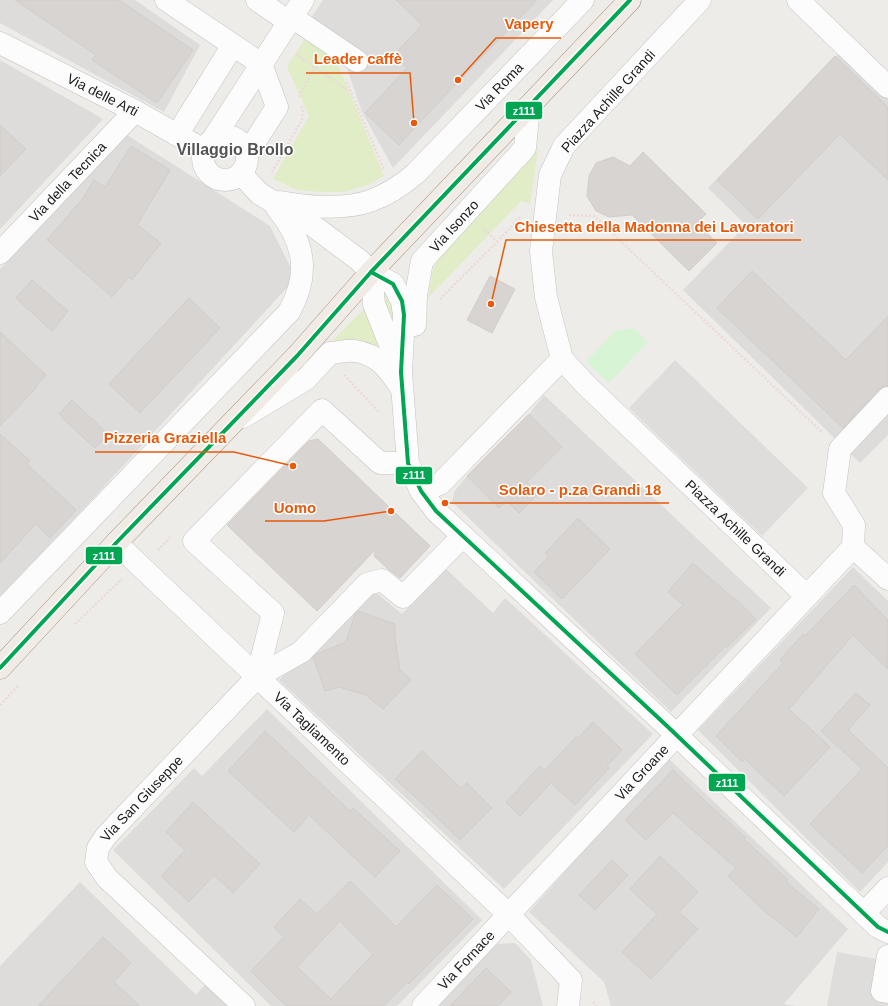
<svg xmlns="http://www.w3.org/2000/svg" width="888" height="1006" viewBox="0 0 888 1006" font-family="Helvetica,sans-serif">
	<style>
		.residential { fill: #dddcda }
		.grass { fill: #e0edc7 }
		.park { fill: #d7f5d4 }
		.parking { fill: #dedddc }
		.building { fill: #d7d4d1; stroke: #d1cdca; fill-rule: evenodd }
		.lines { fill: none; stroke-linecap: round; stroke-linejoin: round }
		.minor-casing { stroke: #c5c4c3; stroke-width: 23 }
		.major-casing { stroke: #a59685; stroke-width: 23 }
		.path { stroke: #ecd9da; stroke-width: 2.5; stroke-dasharray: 2 2; stroke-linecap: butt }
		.minor { stroke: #fcfcfc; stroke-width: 22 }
		.major { stroke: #f1ebe6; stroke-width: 22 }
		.bus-1-casing { stroke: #fff; stroke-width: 7 }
		.bus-1 { stroke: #00a651; stroke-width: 4 }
		.labels { text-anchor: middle; stroke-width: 3; stroke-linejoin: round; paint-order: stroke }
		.street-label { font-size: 14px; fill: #202020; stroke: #fff }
		.quarter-label { font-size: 16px; font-weight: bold; fill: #535353; stroke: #fff }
		.leader { fill: none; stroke: #e8590c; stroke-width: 1.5 }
		.callout-dot { fill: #e8590c; stroke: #fff; stroke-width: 1.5 }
		.callout-label { font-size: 15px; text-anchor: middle; font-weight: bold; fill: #e8590c; stroke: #fff; stroke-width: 3; stroke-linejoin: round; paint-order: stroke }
		.line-badge { stroke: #fff; stroke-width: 1.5 }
		.badge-label { font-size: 11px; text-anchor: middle; font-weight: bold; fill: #fff }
	</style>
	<rect width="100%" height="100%" fill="#eeece9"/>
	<g class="residential">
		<polygon points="0,0 135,0 200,45 164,112 0,23"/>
		<polygon points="323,0 553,0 393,168 362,112 342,54 304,29"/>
		<polygon points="852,40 888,74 888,435 860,463 683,290 746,225 708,188"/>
		<polygon points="0,60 103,119 0,229"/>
		<polygon points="127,135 270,226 296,278 87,505 0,597 0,269"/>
		<polygon points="544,395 771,608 671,712 452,502 454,492 467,476 529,414"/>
		<polygon points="443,566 493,613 505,598 653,734 504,889 279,680 373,590 402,614"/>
		<polygon points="853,567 888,601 888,862 860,892 698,730"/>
		<polygon points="267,709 482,920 397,1006 271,1006 113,850 194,768 202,776"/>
		<polygon points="667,757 848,929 784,1004 796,1006 611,1006 604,982 529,912"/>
		<polygon points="80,882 196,995 207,982 231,1006 0,1006 0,966"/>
		<polygon points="515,943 531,960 543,1006 438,1006 495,944"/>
	</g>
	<g class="grass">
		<polygon points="306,37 334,55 384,176 367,185 344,192 320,192 297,190 273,179 309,116 287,67"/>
		<polygon points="538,149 530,204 521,201 428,298 433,269 446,245"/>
		<polygon points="388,291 393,296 395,331 382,296 384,292"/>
		<polygon points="363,310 367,310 382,349 335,343 333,340"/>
	</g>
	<polygon class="park" points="633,328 648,342 609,383 586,362 615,331"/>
	<g class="parking">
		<polygon points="675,360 808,488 762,536 629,408"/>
		<polygon points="837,952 888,961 888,1006 827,1006"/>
	</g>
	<g class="building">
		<polygon points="15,0 119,0 193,50 157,103 92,60 96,55"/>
		<polygon points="396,0 537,0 438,103 399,145 365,113 407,68 394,55 422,25"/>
		<polygon points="835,56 888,107 888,180 840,134 758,219 717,180"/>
		<polygon points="0,125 26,149 0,176"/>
		<polygon points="131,146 170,170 137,225 161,243 132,280 129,277 112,297 47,240 83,198 94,180 105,187"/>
		<polygon points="643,152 706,214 697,223 717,243 689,271 632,215 609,217 596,211 587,196 589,176 596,163 613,157 630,166"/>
		<polygon points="752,271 846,360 888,316 888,386 884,386 879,389 843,428 717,308"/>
		<polygon points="490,276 515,289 492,333 467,320"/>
		<polygon points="32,280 68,311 52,331 16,298"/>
		<polygon points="189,298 220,328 140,413 109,384"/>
		<polygon points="0,332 46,375 36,386 37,387 0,426"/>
		<polygon points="72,400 108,434 95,448 61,417 62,416 59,414"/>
		<polygon points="529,414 562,447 527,482 538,494 519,513 507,501 499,508 467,476"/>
		<polygon points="0,434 30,461 27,464 76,510 50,538 36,524 0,563"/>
		<polygon points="318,439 430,546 400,578 388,569 374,556 376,549 317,611 227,525 309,441"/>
		<polygon points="578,518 610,549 562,599 534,572 549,556 545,553"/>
		<polygon points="693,563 734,599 735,598 756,619 727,647 726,646 677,695 635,654 683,605 668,592"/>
		<polygon points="854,585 888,620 888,669 853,635 789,709 830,747 784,796 745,759 742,762 716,736 783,663 780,660 803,634 805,636"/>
		<polygon points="358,611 395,624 395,639 400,670 411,680 383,709 366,695 339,687 325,691 313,657 317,654 346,642 355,614"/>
		<polygon points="856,693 870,705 848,730 888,768 888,846 862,873 810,824 862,769 821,731"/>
		<polygon points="593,722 622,750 607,766 609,768 575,805 551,783 520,816 506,802 540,766 545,770 576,737 578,738"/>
		<polygon points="265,731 350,811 353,808 400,851 375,877 309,815 294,832 228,771"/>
		<polygon points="422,751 461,788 467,783 492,808 460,840 424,805 395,779"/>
		<polygon points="673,770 708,804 746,838 744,839 788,880 786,882 819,909 797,937 763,910 728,876 736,868 673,813 646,840 625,820"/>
		<polygon points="193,802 260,864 233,893 214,875 189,902 161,876 185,850 166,832"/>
		<polygon points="660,856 698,892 679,912 698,929 651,979 622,952 657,914 630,889"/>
		<polygon points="612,860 628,875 595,910 579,895"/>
		<path d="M350 881 396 927 437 885 473 919 409 984 407 982 383 1006H286L251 971 284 937 274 927 300 899 317 914ZM340 921 373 954 331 999 297 967Z"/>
		<polygon points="103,937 131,963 114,982 140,1006 38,1006"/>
		<polygon points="486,968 511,992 498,1006 450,1006"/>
	</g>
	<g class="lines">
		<g class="minor-casing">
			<g id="minor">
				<polyline points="166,0 261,64"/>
				<polyline points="257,0 289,22"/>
				<path id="s1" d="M700 0 564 146 550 175 541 251 546 297 562 359 586 385 769 560 797 587 808 595"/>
				<polyline points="798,0 888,87"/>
				<polyline points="292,17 357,61"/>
				<path id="s2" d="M0 43 135 111 204 150"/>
				<polyline points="177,135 233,45"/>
				<circle cx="225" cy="158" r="22"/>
				<polyline points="213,139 303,0"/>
				<polyline points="247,154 277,107 261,64"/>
				<polyline points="241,174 260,194 312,225 359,260 371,272 393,284 402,301 404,315 401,372 408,463 421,491 436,511 667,726 878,927 888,932"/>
				<path id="s3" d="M280 202C305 207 345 210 370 201 387 195 401 186 415 174L583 0"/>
				<path id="s4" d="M0 253 135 111"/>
				<polyline points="371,272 374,304 398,365"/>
				<path id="s5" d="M415 325 416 295 422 261 525 148 529 106"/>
				<path d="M243 417 306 379 330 353C337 353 347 350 355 351 380 355 389 370 402 389"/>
				<polyline points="421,491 440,484 562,359"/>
				<path id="s6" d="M116 543 509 915 571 980 568 1006"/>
				<polyline points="853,547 854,525 834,493 840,449 888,398"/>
				<polyline points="853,547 888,579"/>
				<path d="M0 613 289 312C311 273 304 241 277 208"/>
				<polyline points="257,677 273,613 194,541 322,410 380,463 408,463"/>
				<polyline points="864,913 888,888"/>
				<polyline points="888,956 882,991 888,992"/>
				<path id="s7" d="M244 1006 107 878 96 862 98 848 106 836 257 677 301 652 367 584 382 580 403 597 463 536"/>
				<path id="s8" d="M423 1006 853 547"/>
			</g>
		</g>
		<g class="major-casing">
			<polyline id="major" points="0,668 116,543 297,356 371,272 630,0"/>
		</g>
		<g class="path">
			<polyline points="296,54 349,91"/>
			<polyline points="347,82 384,170"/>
			<polyline points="299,97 315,66"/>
			<polyline points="272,172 302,120 303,111 301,105"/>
			<polyline points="569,215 594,216 823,433"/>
			<polyline points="497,242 521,216"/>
			<polyline points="440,299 497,242 483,227"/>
			<polyline points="344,375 380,413"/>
			<polyline points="158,550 170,538"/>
			<polyline points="75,624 122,579"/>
			<polyline points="0,705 19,685"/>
			<polyline points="593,1002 597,1006"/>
		</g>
		<use href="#minor" class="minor"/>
		<use href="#major" class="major"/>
		<g class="bus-1-casing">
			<g id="bus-1">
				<polyline points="371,272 393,284 402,301 404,315 401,372 408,463 421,491 436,511 667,726 878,927 888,932"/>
				<polyline points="0,668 116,543 297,356 371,272 630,0"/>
			</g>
		</g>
		<use href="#bus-1" class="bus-1"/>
	</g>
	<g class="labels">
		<g class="street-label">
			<text dy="5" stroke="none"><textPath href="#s3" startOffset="265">Via Roma</textPath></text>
			<text dy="5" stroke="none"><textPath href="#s2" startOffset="115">Via delle Arti</textPath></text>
			<text transform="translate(608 101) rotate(-48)" y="5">Piazza Achille Grandi</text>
			<text dy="5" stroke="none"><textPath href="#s4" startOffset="98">Via della Tecnica</textPath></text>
			<text dy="5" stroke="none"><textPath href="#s5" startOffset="112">Via Isonzo</textPath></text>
			<text dy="5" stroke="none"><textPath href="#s1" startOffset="661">Piazza Achille Grandi</textPath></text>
			<text dy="5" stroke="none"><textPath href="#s6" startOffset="270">Via Tagliamento</textPath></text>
			<text dy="5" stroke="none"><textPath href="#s8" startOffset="320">Via Groane</textPath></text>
			<text dy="5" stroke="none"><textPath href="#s7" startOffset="287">Via San Giuseppe</textPath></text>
			<text dy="5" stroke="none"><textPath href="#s8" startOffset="63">Via Fornace</textPath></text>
		</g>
		<g class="quarter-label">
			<text x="235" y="155">Villaggio Brollo</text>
		</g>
	</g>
	<path class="leader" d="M458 80L496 38H561M414 123L410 73H306M491 304L506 240H801M293 466L234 452H95M445 503L491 503H669M391 511L324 521H265"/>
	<g class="callout-dot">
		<circle cx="458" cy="80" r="4"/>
		<circle cx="414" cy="123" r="4"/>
		<circle cx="491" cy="304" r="4"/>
		<circle cx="293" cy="466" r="4"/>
		<circle cx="445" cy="503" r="4"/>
		<circle cx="391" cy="511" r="4"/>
	</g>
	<g class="callout-label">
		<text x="529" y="29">Vapery</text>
		<text x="358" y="64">Leader caffè</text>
		<text x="654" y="232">Chiesetta della Madonna dei Lavoratori</text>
		<text x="165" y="443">Pizzeria Graziella</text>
		<text x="580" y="495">Solaro - p.za Grandi 18</text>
		<text x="295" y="513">Uomo</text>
	</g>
	<g class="line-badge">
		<rect x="505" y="101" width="38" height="19" rx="4" fill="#00a651"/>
		<rect x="395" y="466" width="38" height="19" rx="4" fill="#00a651"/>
		<rect x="85" y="546" width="38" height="19" rx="4" fill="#00a651"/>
		<rect x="708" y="773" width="38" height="19" rx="4" fill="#00a651"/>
	</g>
	<g class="badge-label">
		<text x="524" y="115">z111</text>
		<text x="414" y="479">z111</text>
		<text x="104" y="560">z111</text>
		<text x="727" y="787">z111</text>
	</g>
</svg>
